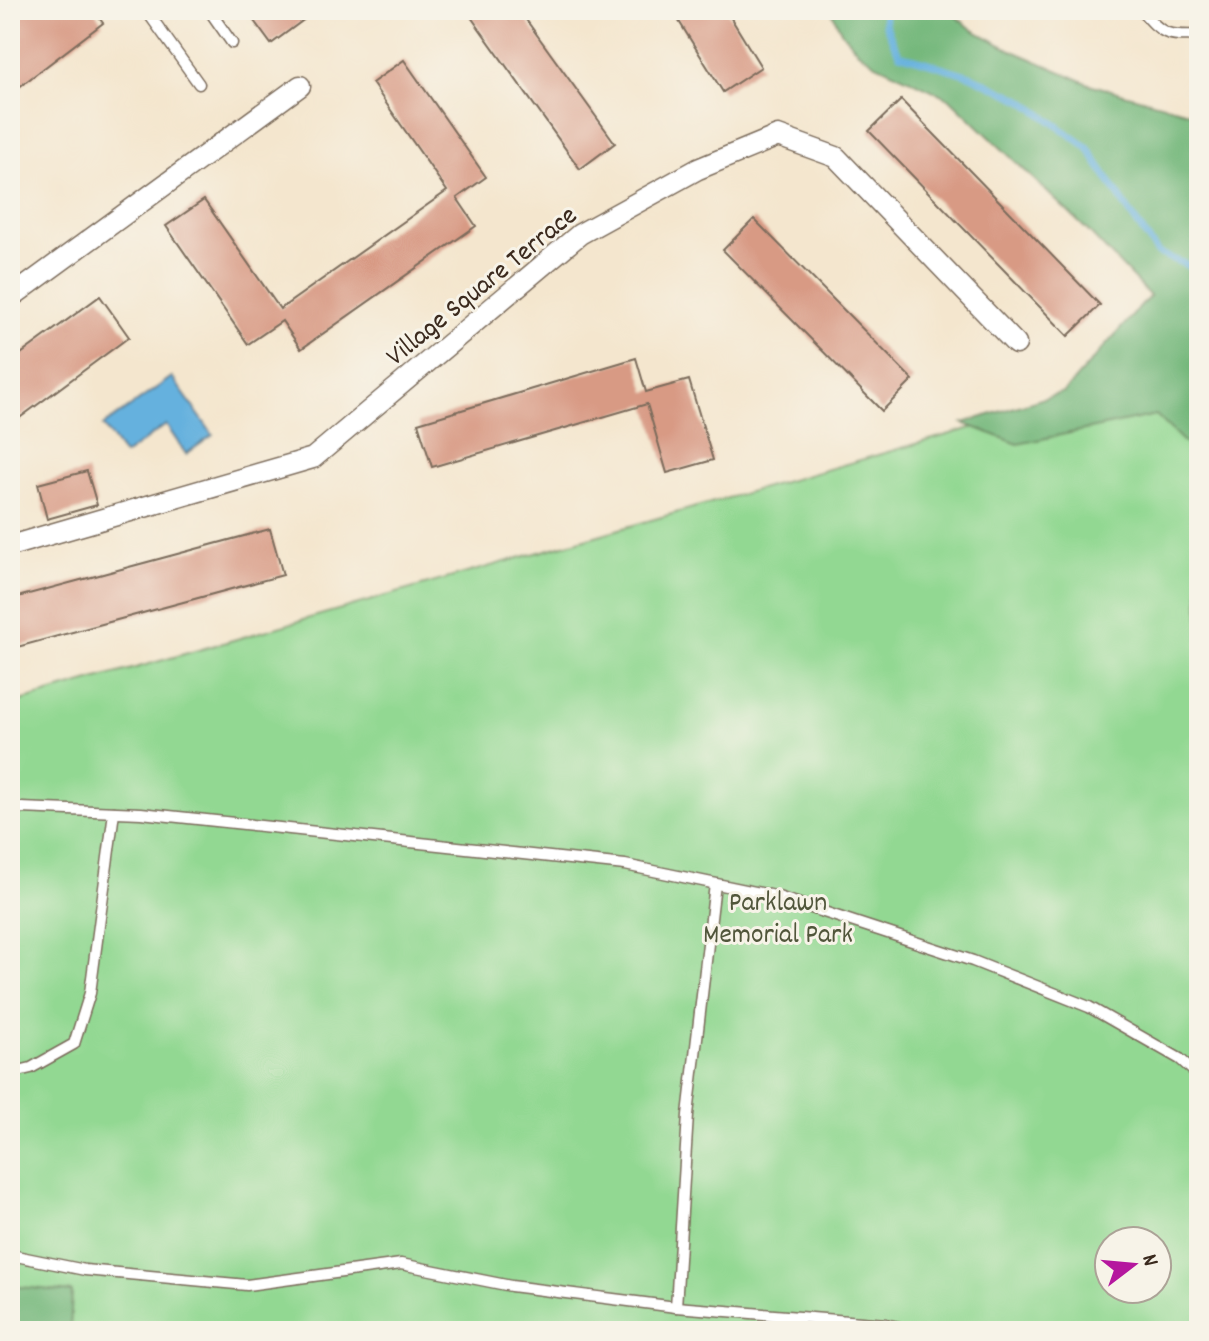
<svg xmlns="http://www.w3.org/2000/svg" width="1209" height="1341" viewBox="0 0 1209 1341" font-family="Dekko,sans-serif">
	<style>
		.green { fill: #92d892; stroke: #668158; stroke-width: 2; fill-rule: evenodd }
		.forest { fill: #75b87c; stroke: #58714d; stroke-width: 2 }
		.water { fill: #65b1de; stroke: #506e7e; stroke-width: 2 }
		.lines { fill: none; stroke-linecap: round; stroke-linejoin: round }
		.stream { stroke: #65b1de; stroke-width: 7 }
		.building { fill: #d89a84 }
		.service-casing { stroke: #7c6c5c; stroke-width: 13 }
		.minor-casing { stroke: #7c6c5c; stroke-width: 23 }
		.service { stroke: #fff; stroke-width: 10 }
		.minor { stroke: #fff; stroke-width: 20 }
		.labels { text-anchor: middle; stroke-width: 6; stroke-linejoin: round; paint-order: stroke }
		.street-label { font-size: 28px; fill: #3b2a1e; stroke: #f7f3e8 }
		.park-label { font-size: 28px; fill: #51563b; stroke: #f7f3e8 }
	</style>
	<rect width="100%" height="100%" fill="#f7f3e8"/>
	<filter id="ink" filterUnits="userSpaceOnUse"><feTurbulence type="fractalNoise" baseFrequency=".0125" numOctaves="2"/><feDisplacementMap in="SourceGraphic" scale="16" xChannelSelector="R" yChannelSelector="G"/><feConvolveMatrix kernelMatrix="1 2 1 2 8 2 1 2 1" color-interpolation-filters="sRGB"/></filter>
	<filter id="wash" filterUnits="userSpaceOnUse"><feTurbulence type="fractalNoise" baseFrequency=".006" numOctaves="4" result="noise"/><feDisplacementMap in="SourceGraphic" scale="32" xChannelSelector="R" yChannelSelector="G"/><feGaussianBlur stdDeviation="1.8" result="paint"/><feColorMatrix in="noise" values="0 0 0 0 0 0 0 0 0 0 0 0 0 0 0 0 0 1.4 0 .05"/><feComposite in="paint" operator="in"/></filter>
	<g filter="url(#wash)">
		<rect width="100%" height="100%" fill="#f4e6ce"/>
		<path class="green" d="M1199 192V1331H10V704L1132 382ZM1109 1241H1157V1289H1109Z"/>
		<g class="forest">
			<polygon points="831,10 948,10 973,30 1009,49 1089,84 1199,115 1199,479 1187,445 1156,415 1018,444 963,423 1064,392 1150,296 1087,230 949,98 874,63 857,50 842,33"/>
			<polygon points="10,1286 72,1292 70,1331 10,1331"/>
		</g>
		<polygon class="water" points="172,377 213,435 186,454 166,425 124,455 103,426"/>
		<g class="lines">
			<polyline class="stream" points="884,10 885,24 899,54 971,76 1022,100 1087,147 1134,219 1158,253 1199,270"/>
		</g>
		<g id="blocks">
			<g class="building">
				<polygon points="10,10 93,10 103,23 10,94"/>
				<polygon points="246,10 317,10 271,44"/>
				<polygon points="466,10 519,10 615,143 580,169"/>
				<polygon points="672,10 726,10 761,67 723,92"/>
				<polygon points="404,60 486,177 457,198 476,226 301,349 282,321 248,344 166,226 204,200 280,309 447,191 372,83"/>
				<polygon points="901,100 1100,305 1068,336 869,131"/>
				<polygon points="754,219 913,380 882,411 723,250"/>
				<polygon points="100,296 129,337 10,425 10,362"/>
				<polygon points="636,358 646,392 689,380 713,460 667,473 647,404 432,467 418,423"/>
				<polygon points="87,471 97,505 47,519 38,484"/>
				<polygon points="270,529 283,575 10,649 10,599"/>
			</g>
		</g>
	</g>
	<g filter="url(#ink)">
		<use href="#blocks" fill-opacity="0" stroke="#7c6c5c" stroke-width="2"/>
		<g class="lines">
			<g class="service-casing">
				<g id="service">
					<polyline points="146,10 199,84"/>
					<polyline points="209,10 232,43"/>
					<path d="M1141 10C1163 35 1165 36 1199 35"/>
					<polyline points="10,811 21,808 141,813 625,865 775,896 973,961 1089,1007 1180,1059 1199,1076"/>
					<polyline points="10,1073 31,1068 74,1044 90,993 114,812"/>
					<polyline points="10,1253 11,1255 85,1270 247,1285 401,1264 511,1286 676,1307 886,1324 916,1331"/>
					<polyline points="676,1307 688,1115 715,884"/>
				</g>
			</g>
			<g class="minor-casing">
				<g id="minor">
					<polyline points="10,298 300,86"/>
					<polyline points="10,546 313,458 580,234 698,169 778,136 836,157 1016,344"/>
				</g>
			</g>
			<use href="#service" class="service"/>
			<use href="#minor" class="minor"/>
		</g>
	</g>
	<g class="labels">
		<g class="street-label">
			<text transform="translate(480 284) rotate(-39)" y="10">Village Square Terrace</text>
		</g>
		<g class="park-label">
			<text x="778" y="910">Parklawn<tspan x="778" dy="32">Memorial Park</tspan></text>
		</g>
	</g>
	<rect width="1209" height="1341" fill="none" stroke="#f7f3e8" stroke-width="40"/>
	<g transform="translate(1133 1265) rotate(74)"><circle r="38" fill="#f7f3e8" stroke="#aca397" stroke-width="2"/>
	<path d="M0-6L14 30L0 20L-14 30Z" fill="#b5179e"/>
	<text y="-12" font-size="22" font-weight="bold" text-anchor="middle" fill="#3b2a1e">N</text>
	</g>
</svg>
